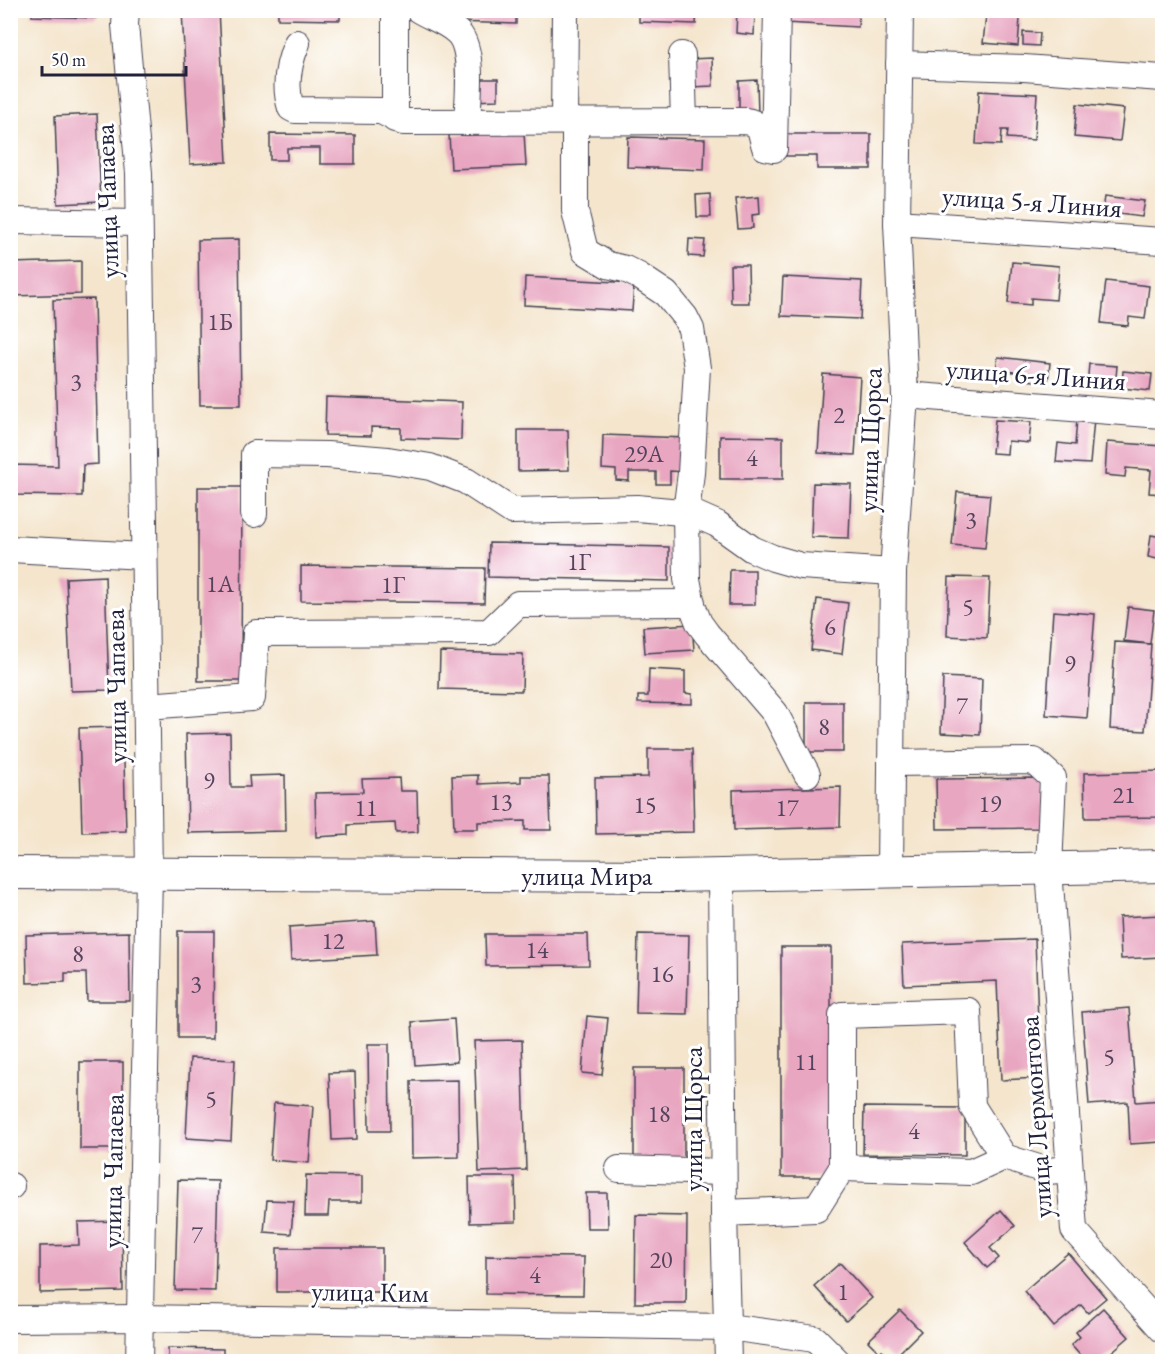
<svg xmlns="http://www.w3.org/2000/svg" width="1173" height="1372" viewBox="0 0 1173 1372" font-family="'EB Garamond',serif">
	<style>
		.building { fill: #e8a6c1 }
		.lines { fill: none; stroke-linecap: round; stroke-linejoin: round }
		.minor-casing { stroke: #423f51; stroke-width: 28 }
		.major-casing { stroke: #423f51; stroke-width: 34 }
		.minor { stroke: #fff; stroke-width: 26 }
		.major { stroke: #fff; stroke-width: 32 }
		.labels { text-anchor: middle; stroke-width: 6; stroke-linejoin: round; paint-order: stroke }
		.number-label { font-size: 24px; fill: #54435c }
		.street-label { font-size: 27px; fill: #22223b; stroke: #fff }
	</style>
	<rect width="100%" height="100%" fill="#fff"/>
	<filter id="ink" filterUnits="userSpaceOnUse"><feTurbulence type="fractalNoise" baseFrequency=".0167" numOctaves="2"/><feDisplacementMap in="SourceGraphic" scale="12" xChannelSelector="R" yChannelSelector="G"/><feConvolveMatrix kernelMatrix="1 2 1 2 8 2 1 2 1" color-interpolation-filters="sRGB"/></filter>
	<filter id="wash" filterUnits="userSpaceOnUse"><feTurbulence type="fractalNoise" baseFrequency=".008" numOctaves="4" result="noise"/><feDisplacementMap in="SourceGraphic" scale="24" xChannelSelector="R" yChannelSelector="G"/><feGaussianBlur stdDeviation="1.35" result="paint"/><feColorMatrix in="noise" values="0 0 0 0 0 0 0 0 0 0 0 0 0 0 0 0 0 1.4 0 .05"/><feComposite in="paint" operator="in"/></filter>
	<g filter="url(#wash)">
		<rect width="100%" height="100%" fill="#f4e5cc"/>
		<g id="blocks">
			<g class="building">
				<polygon points="32,10 96,10 96,18 32,16"/>
				<polygon points="182,10 219,10 227,162 190,164"/>
				<polygon points="278,10 340,10 340,20 278,19"/>
				<polygon points="457,10 516,10 516,24 456,22"/>
				<polygon points="639,10 697,10 696,24 639,22"/>
				<polygon points="737,10 755,10 754,35 736,33"/>
				<polygon points="786,10 859,10 858,27 785,23"/>
				<polygon points="986,15 1020,18 1018,46 983,43"/>
				<polygon points="1023,32 1040,33 1039,46 1023,45"/>
				<polygon points="712,58 713,86 690,87 689,59"/>
				<polygon points="470,79 498,79 498,100 470,101"/>
				<polygon points="757,80 758,115 739,115 739,81"/>
				<polygon points="979,91 1037,94 1034,140 1007,138 1008,130 1002,130 1001,145 976,144"/>
				<polygon points="1077,104 1124,109 1120,141 1074,137"/>
				<polygon points="97,114 101,202 58,204 55,116"/>
				<polygon points="524,132 526,166 451,169 449,135"/>
				<polygon points="270,134 355,135 355,164 320,164 320,148 287,148 287,160 270,160"/>
				<polygon points="783,134 871,134 871,169 817,169 817,156 783,156"/>
				<polygon points="628,137 705,139 704,170 627,167"/>
				<polygon points="710,194 711,217 697,217 696,195"/>
				<polygon points="759,196 760,214 752,215 753,228 738,229 735,198"/>
				<polygon points="1105,196 1145,201 1142,217 1103,212"/>
				<polygon points="239,239 241,405 200,405 198,240"/>
				<polygon points="689,239 705,240 703,257 688,256"/>
				<polygon points="81,261 81,294 10,296 10,263"/>
				<polygon points="1012,262 1059,266 1056,300 1031,298 1031,305 1008,303"/>
				<polygon points="730,265 748,265 749,303 731,303"/>
				<polygon points="525,277 634,283 632,311 524,305"/>
				<polygon points="783,277 862,281 860,319 781,316"/>
				<polygon points="1106,281 1149,286 1145,319 1129,317 1128,326 1101,323"/>
				<polygon points="94,299 98,464 83,465 82,496 10,495 10,465 58,466 53,300"/>
				<polygon points="998,357 1050,363 1048,382 1024,380 1024,373 996,370"/>
				<polygon points="1089,364 1117,366 1115,389 1087,386"/>
				<polygon points="1123,371 1152,374 1150,391 1122,388"/>
				<polygon points="823,374 860,377 855,455 818,453"/>
				<polygon points="326,397 462,402 461,440 401,438 401,428 371,427 371,436 325,435"/>
				<polygon points="1077,418 1094,419 1090,464 1056,462 1058,443 1075,445"/>
				<polygon points="995,420 1031,422 1029,443 1008,441 1007,454 992,453"/>
				<polygon points="518,430 568,430 569,470 518,471"/>
				<polygon points="603,435 686,438 685,472 670,471 670,484 656,484 656,472 629,472 629,481 616,480 616,470 602,469"/>
				<polygon points="720,436 783,437 783,479 720,479"/>
				<polygon points="1107,442 1162,446 1162,494 1149,493 1151,470 1126,468 1125,477 1105,475"/>
				<polygon points="813,483 851,484 849,538 811,537"/>
				<polygon points="198,487 242,487 241,681 198,681"/>
				<polygon points="957,492 990,495 985,548 952,545"/>
				<polygon points="1151,535 1162,537 1162,560 1148,557"/>
				<polygon points="489,543 669,547 669,581 488,577"/>
				<polygon points="301,566 485,568 484,603 301,601"/>
				<polygon points="730,570 755,570 755,605 729,605"/>
				<polygon points="105,576 109,690 71,691 66,578"/>
				<polygon points="949,577 990,578 987,638 947,636"/>
				<polygon points="817,599 848,603 842,654 811,650"/>
				<polygon points="1128,607 1154,610 1150,644 1124,641"/>
				<polygon points="1053,611 1095,614 1087,718 1046,715"/>
				<polygon points="692,624 694,650 645,653 643,627"/>
				<polygon points="1115,642 1151,644 1145,731 1110,729"/>
				<polygon points="440,652 523,654 522,691 439,689"/>
				<polygon points="649,669 685,671 685,693 692,694 692,704 638,703 638,696 648,696"/>
				<polygon points="943,677 982,679 980,735 941,733"/>
				<rect x="806" y="702" width="37" height="50"/>
				<polygon points="123,727 126,831 82,832 79,728"/>
				<polygon points="230,733 231,787 250,787 249,776 285,775 286,831 188,833 186,734"/>
				<polygon points="648,749 692,749 694,832 596,834 595,778 648,777"/>
				<polygon points="1162,771 1162,817 1085,818 1084,773"/>
				<polygon points="478,775 478,784 521,782 521,776 549,776 551,830 525,830 525,821 478,822 478,829 454,829 452,776"/>
				<polygon points="399,778 400,791 417,791 418,832 396,833 395,823 348,825 348,835 316,837 315,793 363,792 362,779"/>
				<polygon points="1043,778 1043,828 937,829 936,779"/>
				<polygon points="841,787 840,827 734,830 733,790"/>
				<polygon points="1162,915 1162,957 1121,959 1119,917"/>
				<polygon points="375,921 377,955 291,960 289,927"/>
				<polygon points="178,931 214,931 213,1038 178,1038"/>
				<polygon points="129,932 130,1001 87,1001 86,973 65,973 65,982 27,983 26,935"/>
				<polygon points="485,934 588,934 589,965 486,966"/>
				<polygon points="638,934 689,935 687,1014 636,1013"/>
				<polygon points="1035,939 1040,1078 1001,1080 997,981 904,985 902,944"/>
				<rect x="781" y="947" width="50" height="230"/>
				<polygon points="1129,1008 1136,1102 1162,1100 1162,1142 1130,1144 1128,1102 1089,1105 1082,1012"/>
				<polygon points="587,1016 608,1018 602,1075 582,1073"/>
				<polygon points="454,1019 457,1062 415,1065 412,1022"/>
				<polygon points="522,1040 526,1170 479,1172 474,1041"/>
				<polygon points="368,1044 389,1044 390,1131 369,1131"/>
				<polygon points="190,1058 235,1060 231,1141 186,1138"/>
				<rect x="80" y="1062" width="43" height="87"/>
				<rect x="634" y="1068" width="50" height="92"/>
				<polygon points="355,1072 357,1139 332,1140 329,1073"/>
				<polygon points="458,1080 459,1157 412,1158 411,1081"/>
				<polygon points="274,1103 313,1106 309,1163 270,1160"/>
				<polygon points="864,1107 965,1108 965,1155 863,1154"/>
				<polygon points="306,1175 362,1176 362,1202 329,1202 328,1216 305,1216"/>
				<polygon points="469,1177 515,1177 516,1222 470,1223"/>
				<polygon points="178,1180 218,1181 215,1291 175,1290"/>
				<polygon points="586,1193 607,1193 608,1228 587,1228"/>
				<polygon points="267,1200 294,1201 291,1234 264,1232"/>
				<polygon points="1001,1210 1015,1226 990,1248 999,1258 987,1268 965,1242"/>
				<polygon points="636,1215 687,1216 686,1303 635,1303"/>
				<polygon points="122,1221 123,1291 40,1293 40,1246 79,1245 78,1222"/>
				<rect x="277" y="1248" width="105" height="44"/>
				<polygon points="1068,1253 1106,1298 1088,1313 1081,1305 1054,1327 1024,1291"/>
				<polygon points="486,1256 584,1257 583,1295 486,1294"/>
				<polygon points="840,1263 872,1298 846,1321 814,1286"/>
				<polygon points="1103,1308 1129,1337 1100,1362 1086,1362 1071,1345 1080,1337 1076,1332"/>
				<polygon points="900,1310 921,1331 892,1360 882,1350 880,1353 868,1341"/>
				<polygon points="168,1348 223,1349 223,1362 168,1362"/>
				<polygon points="692,1358 692,1362 659,1362 659,1359"/>
			</g>
		</g>
	</g>
	<g filter="url(#ink)">
		<use href="#blocks" fill-opacity="0" stroke="#423f51" stroke-width="1.5"/>
		<g class="lines">
			<g class="minor-casing">
				<g id="minor">
					<polyline points="126,10 125,25 139,173 149,875 139,1362"/>
					<path d="M419 10C431 17 446 22 456 31 475 46 468 99 467 122"/>
					<path d="M297 43C288 64 284 86 291 108L295 110 381 111 403 122 745 121C763 123 760 132 765 147L774 149 777 10"/>
					<polyline points="682,55 684,121"/>
					<polyline points="899,64 1024,68 1162,78"/>
					<polyline points="395,119 395,10"/>
					<polyline points="564,121 565,11"/>
					<polyline points="575,121 575,211 585,251 608,265 625,269 639,276 666,294 685,317 691,329 697,368 691,473 686,512 687,579 692,605 699,623 707,634 775,713 807,774"/>
					<polyline points="10,221 139,223"/>
					<polyline points="897,223 1162,241"/>
					<polyline points="905,395 1162,415"/>
					<polyline points="254,514 254,454 327,455 388,460 430,467 466,481 512,511 637,508 692,513 717,524 752,549 773,558 801,566 893,572"/>
					<polyline points="10,549 144,556"/>
					<polyline points="147,706 252,698 256,633 489,632 518,604 692,603"/>
					<polyline points="891,763 1034,761 1053,778 1049,868 1074,1230 1162,1329"/>
					<polyline points="890,871 893,572 905,395 897,223 900,10"/>
					<polyline points="721,875 724,1213 728,1362"/>
					<polyline points="842,1168 842,1015 968,1011 972,1106 1004,1157"/>
					<polyline points="619,1169 723,1172"/>
					<polyline points="10,1186 11,1186"/>
					<polyline points="724,1213 816,1209 842,1168 971,1172 1004,1157 1048,1171 1069,1169"/>
					<polyline points="10,1319 140,1318 728,1327 815,1339 838,1362"/>
				</g>
			</g>
			<g class="major-casing">
				<polyline id="major" points="10,873 673,876 1162,866"/>
			</g>
			<use href="#minor" class="minor"/>
			<use href="#major" class="major"/>
		</g>
	</g>
	<g class="labels">
		<g class="number-label">
			<text x="220" y="330">1Б</text>
			<text x="76" y="390">3</text>
			<text x="839" y="423">2</text>
			<text x="644" y="462">29А</text>
			<text x="752" y="466">4</text>
			<text x="971" y="528">3</text>
			<text x="579" y="570">1Г</text>
			<text x="220" y="592">1А</text>
			<text x="393" y="593">1Г</text>
			<text x="968" y="615">5</text>
			<text x="830" y="635">6</text>
			<text x="1070" y="672">9</text>
			<text x="962" y="714">7</text>
			<text x="824" y="735">8</text>
			<text x="209" y="789">9</text>
			<text x="1124" y="803">21</text>
			<text x="501" y="810">13</text>
			<text x="990" y="812">19</text>
			<text x="645" y="813">15</text>
			<text x="366" y="816">11</text>
			<text x="787" y="816">17</text>
			<text x="333" y="949">12</text>
			<text x="537" y="958">14</text>
			<text x="78" y="962">8</text>
			<text x="662" y="982">16</text>
			<text x="196" y="992">3</text>
			<text x="1109" y="1065">5</text>
			<text x="806" y="1070">11</text>
			<text x="211" y="1107">5</text>
			<text x="659" y="1122">18</text>
			<text x="914" y="1139">4</text>
			<text x="197" y="1243">7</text>
			<text x="661" y="1268">20</text>
			<text x="535" y="1283">4</text>
			<text x="843" y="1300">1</text>
		</g>
		<g class="street-label">
			<text transform="translate(107 201) rotate(-92)" y="9">улица Чапаева</text>
			<text transform="translate(1032 202) rotate(4)" y="9">улица 5-я Линия</text>
			<text transform="translate(1036 375) rotate(4)" y="9">улица 6-я Линия</text>
			<text transform="translate(870 440) rotate(-88)" y="9">улица Щорса</text>
			<text transform="translate(116 686) rotate(-91)" y="9">улица Чапаева</text>
			<text x="587" y="885">улица Мира</text>
			<text transform="translate(1036 1117) rotate(-94)" y="9">улица Лермонтова</text>
			<text transform="translate(693 1119) rotate(-90)" y="9">улица Щорса</text>
			<text transform="translate(113 1171) rotate(-89)" y="9">улица Чапаева</text>
			<text transform="translate(370 1292) rotate(1)" y="9">улица Ким</text>
		</g>
	</g>
	<rect width="1173" height="1372" fill="none" stroke="#fff" stroke-width="36"/>
	<path d="M42 66v9h144v-9" fill="none" stroke="#22223b" stroke-width="3"/>
	<text x="51" y="66" font-size="18" fill="#22223b" stroke="#ffffff" stroke-width="4.5" paint-order="stroke">50 m</text>
</svg>
